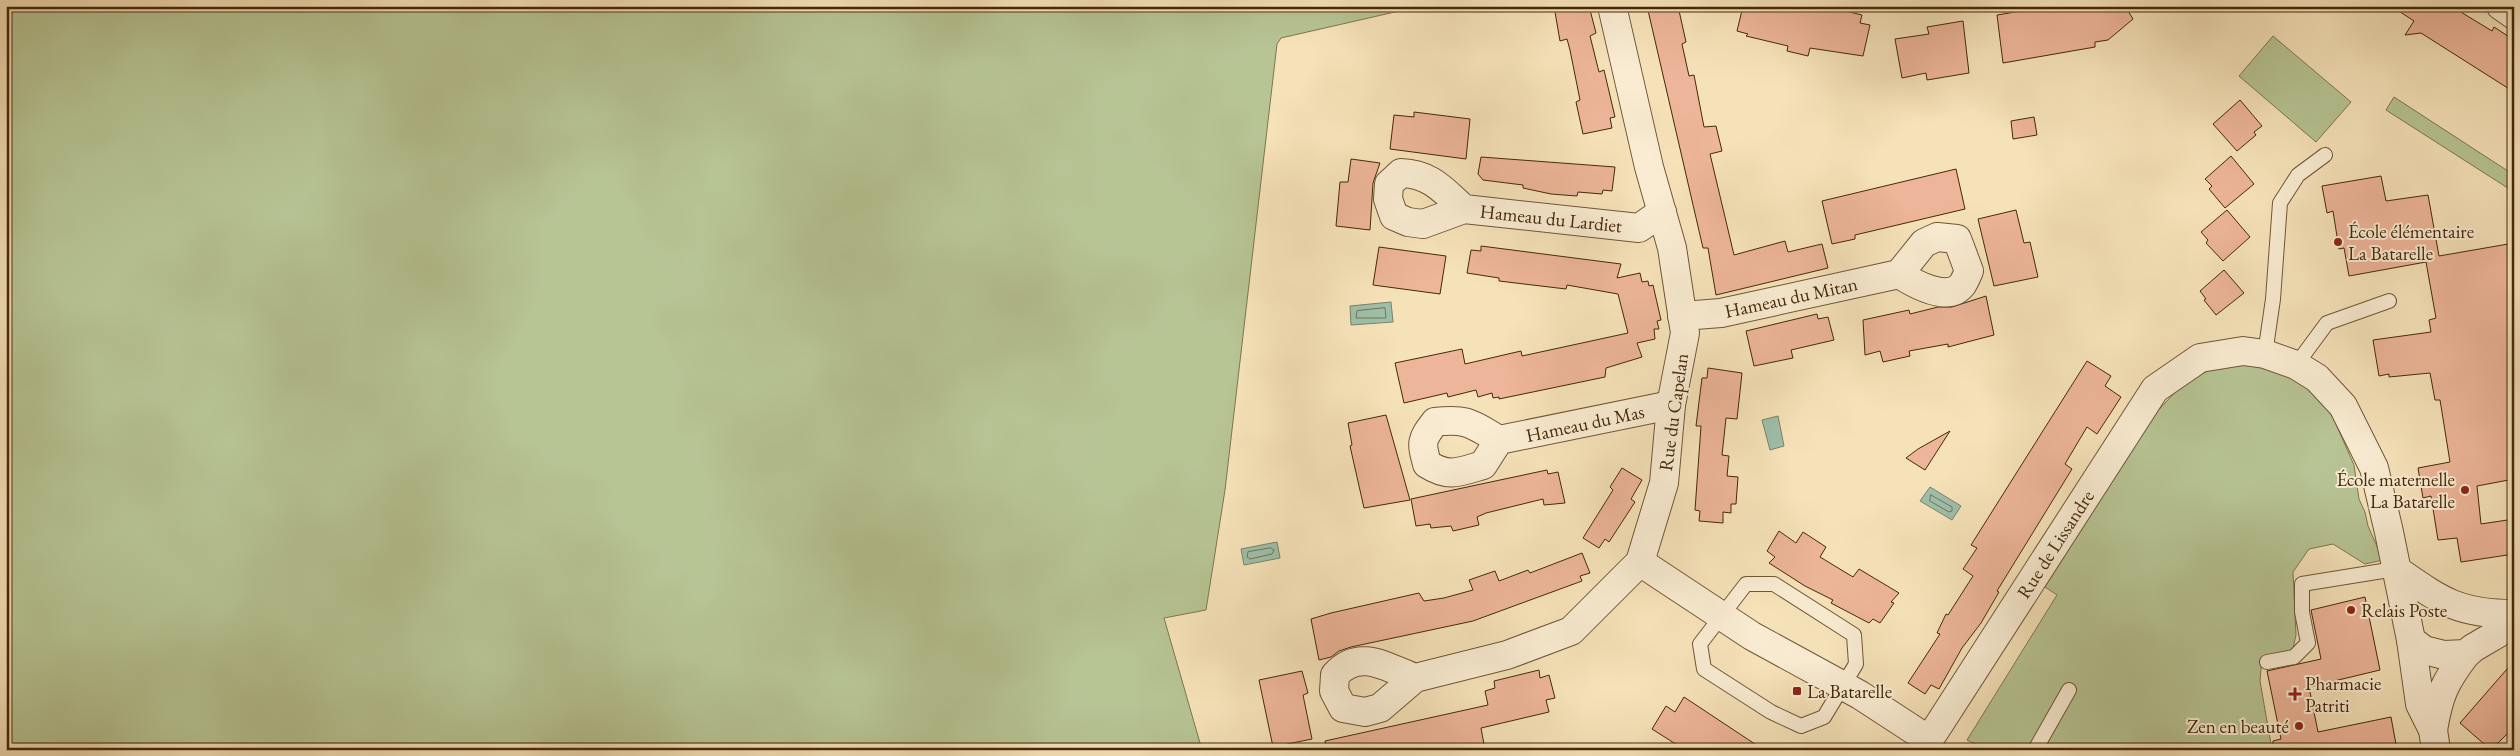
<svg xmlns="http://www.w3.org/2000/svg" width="2520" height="756" viewBox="0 0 2520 756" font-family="'EB Garamond',serif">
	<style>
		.green { fill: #b7c494; stroke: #7e7650 }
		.water { fill: #9ebfa9; stroke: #7a836a }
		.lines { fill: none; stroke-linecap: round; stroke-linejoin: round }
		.shore { stroke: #72745a; stroke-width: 1 }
		.building { fill: #edb599; stroke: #45280b }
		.service-casing { stroke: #715636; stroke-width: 16 }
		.minor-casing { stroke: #715636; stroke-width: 30 }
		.service { stroke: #f9ecd2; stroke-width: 14 }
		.minor { stroke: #f9ecd2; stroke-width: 28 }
		.poi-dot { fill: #8f2418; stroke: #f9ecd2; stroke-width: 2 }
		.labels { text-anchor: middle; stroke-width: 4; stroke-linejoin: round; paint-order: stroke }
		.street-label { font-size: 19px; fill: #45280b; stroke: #f9ecd2 }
		.poi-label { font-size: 19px; fill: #45280b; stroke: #f9ecd2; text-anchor: start }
	</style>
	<rect width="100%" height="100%" fill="#f6e2b9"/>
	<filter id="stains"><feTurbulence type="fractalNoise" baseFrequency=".004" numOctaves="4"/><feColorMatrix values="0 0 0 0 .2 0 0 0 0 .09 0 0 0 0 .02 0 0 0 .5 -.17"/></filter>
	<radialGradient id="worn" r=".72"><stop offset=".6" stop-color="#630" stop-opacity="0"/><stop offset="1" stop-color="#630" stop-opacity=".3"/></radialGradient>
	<g class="green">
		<polygon points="6,6 1421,6 1281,38 1277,44 1225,490 1206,610 1164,618 1202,750 6,750"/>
		<polygon points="2273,36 2351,102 2316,142 2239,76"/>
		<polygon points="2394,97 2514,175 2514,192 2386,110"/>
		<polygon points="2252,362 2285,371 2312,388 2327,404 2354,465 2359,499 2365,512 2368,526 2383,560 2365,564 2333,544 2309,549 2293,572 2296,635 2292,653 2262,657 2260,681 2272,750 1987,750 1967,740 2057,595 2045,587 2153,416 2179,388 2217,365"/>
	</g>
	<g class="water">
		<polygon points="1391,302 1393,322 1351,325 1350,306"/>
		<polygon points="1778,416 1784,446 1770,450 1762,420"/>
		<polygon points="1930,487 1961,506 1952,520 1920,501"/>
		<polygon points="1277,542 1280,558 1244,565 1241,549"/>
	</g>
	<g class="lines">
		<g class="shore">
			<polygon points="1385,308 1386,318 1356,318 1357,311"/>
			<polygon points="1931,495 1952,507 1952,511 1949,512 1930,501"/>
			<polygon points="1271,548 1274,550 1272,554 1250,559 1247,557 1248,552"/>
		</g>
	</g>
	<g class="building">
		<polygon points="1554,6 1589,6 1596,33 1590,36 1599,72 1604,70 1615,117 1610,118 1612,128 1583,134 1576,102 1580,100 1570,50 1567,39 1560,41"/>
		<polygon points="1647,6 1678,6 1686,42 1682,44 1689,76 1694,75 1704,127 1716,126 1722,151 1710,154 1734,255 1785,241 1788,252 1822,244 1828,268 1716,295 1708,248 1703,248"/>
		<polygon points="1743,6 1841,6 1841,10 1862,15 1860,23 1870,25 1863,56 1810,48 1808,56 1787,51 1788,46 1746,36 1748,34 1737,31"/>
		<polygon points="2051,6 2125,6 2133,19 2108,40 2095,42 2095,47 2003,63 1997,15"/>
		<polygon points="2391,6 2451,6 2492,31 2494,27 2514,40 2514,92 2421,33 2405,35 2414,21"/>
		<polygon points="1963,21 1969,73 1927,80 1926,73 1902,78 1895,39 1929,34 1927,27"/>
		<polygon points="2240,100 2262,126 2254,132 2256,135 2237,151 2213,124"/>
		<polygon points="1414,112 1470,119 1466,159 1390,149 1394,115 1414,117"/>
		<polygon points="2034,117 2037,135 2013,139 2011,121"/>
		<polygon points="2231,156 2254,184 2225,208 2209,189 2212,186 2205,179"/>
		<polygon points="1481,157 1615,167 1612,191 1603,190 1602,194 1578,192 1577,196 1551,194 1523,188 1523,185 1483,180 1478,174"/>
		<polygon points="1351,159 1380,163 1373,183 1370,230 1336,226 1340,182 1348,182"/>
		<polygon points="1956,169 1965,209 1855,235 1855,239 1832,244 1822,201"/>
		<polygon points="2381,176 2386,201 2428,195 2439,256 2514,243 2514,479 2477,486 2481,524 2514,519 2514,554 2461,562 2457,538 2438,540 2431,496 2423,498 2418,468 2450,462 2440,400 2435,400 2430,373 2389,377 2389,374 2379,376 2373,340 2431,332 2429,320 2436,318 2426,262 2349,276 2344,248 2339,249 2333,211 2327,213 2322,186"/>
		<polygon points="2016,210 2024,243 2030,242 2038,277 1994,286 1978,219"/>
		<polygon points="2227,210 2250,237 2223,261 2206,243 2208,240 2201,232"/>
		<polygon points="1481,246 1621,264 1617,278 1640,273 1642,282 1648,281 1649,286 1653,285 1661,320 1657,321 1659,329 1654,329 1655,339 1637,343 1642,357 1606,368 1605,377 1499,399 1499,397 1493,398 1492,393 1478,397 1476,390 1448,397 1447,393 1404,403 1395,363 1462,349 1465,364 1521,351 1522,356 1628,333 1618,294 1567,285 1566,289 1499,281 1499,278 1467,273 1471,250 1481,251"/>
		<polygon points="1379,247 1446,256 1440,294 1373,285"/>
		<polygon points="2224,270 2244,293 2216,315 2204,300 2206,299 2200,291"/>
		<polygon points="1986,296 1994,335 1948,347 1948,344 1909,351 1910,356 1883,362 1880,351 1865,355 1863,320 1909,310 1910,314 1938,307 1952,307"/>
		<polygon points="1817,314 1818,319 1828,317 1834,340 1791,350 1793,358 1754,366 1746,331"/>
		<polygon points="2087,361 2111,376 2105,386 2121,397 2097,434 2087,427 2065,464 2072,469 1997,591 1999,592 1981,623 1962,648 1939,689 1931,685 1925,694 1908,683 1940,634 1937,633 1946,614 1948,615 1973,576 1963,569 1977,548 1971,545"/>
		<polygon points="1708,368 1742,373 1737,419 1726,418 1722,455 1729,456 1727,476 1738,477 1736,504 1731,504 1731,513 1723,512 1723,523 1699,521 1700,511 1695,510 1701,426 1696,426 1702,378 1707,378"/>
		<polygon points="1386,415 1410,500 1364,508 1350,446 1352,445 1348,423"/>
		<polygon points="1950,431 1925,470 1906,458 1918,449"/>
		<polygon points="1622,468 1642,480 1631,499 1635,502 1609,542 1605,539 1599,548 1583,538 1613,490 1610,487"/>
		<polygon points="1547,470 1548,474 1558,472 1565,503 1544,505 1543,499 1486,513 1477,517 1479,525 1453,531 1451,526 1431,528 1430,524 1416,526 1411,499"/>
		<polygon points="1779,531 1796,543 1803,532 1826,547 1820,557 1853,577 1859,569 1899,593 1891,602 1894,603 1880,623 1873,619 1869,623 1831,603 1833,600 1805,586 1769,563 1775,557 1767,551"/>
		<polygon points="1582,553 1590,573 1580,576 1582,581 1473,621 1351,647 1339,651 1331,657 1319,660 1311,619 1331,613 1419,593 1424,601 1444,598 1473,590 1469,580 1495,571 1499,581 1528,570 1530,573"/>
		<polygon points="2365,597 2380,670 2309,687 2318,732 2391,717 2397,750 2273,750 2273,741 2281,739 2267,671 2321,659 2311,610"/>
		<polygon points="2514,661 2514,727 2491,750 2460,723"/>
		<polygon points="1539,670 1540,678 1549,675 1555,698 1546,700 1549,712 1481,728 1485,750 1326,750 1325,741 1488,705 1485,691 1495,688 1494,681"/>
		<polygon points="1302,671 1308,693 1303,695 1312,739 1273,747 1259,680"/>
		<polygon points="1684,697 1764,750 1685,750 1652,729 1666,706 1675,712"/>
	</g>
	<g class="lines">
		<g class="service-casing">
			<g id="service">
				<polyline points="2265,354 2273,299 2280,203 2298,175 2325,155"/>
				<polyline points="2296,365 2327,323 2389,301"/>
				<polygon points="1746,584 1774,584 1854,635 1856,664 1824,717 1801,726 1771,712 1704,669 1700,644"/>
				<polyline points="2267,662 2294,657 2308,643 2302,612 2302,584 2395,569"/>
				<polyline points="2035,750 2069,690"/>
			</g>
		</g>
		<g class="minor-casing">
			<g id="minor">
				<polyline points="2501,6 2514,15"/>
				<path d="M1464 209C1443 190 1431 174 1401 173L1389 184 1388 199 1394 216 1408 222 1423 224 1464 209 1639 228 1662 212"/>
				<path d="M1682 316 1721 313 1899 274 1924 243 1937 237 1957 239 1969 271C1967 275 1965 281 1962 285 1947 303 1913 283 1899 274"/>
				<path d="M1499 440C1472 424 1467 418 1435 422 1421 440 1421 442 1427 464 1449 478 1459 472 1483 465L1499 440 1671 405"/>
				<polyline points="1640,562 1752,636 1860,695 1929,740 2155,389 2200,358 2243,351 2265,354 2296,365 2317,378 2343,406 2374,468 2389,532 2411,640 2424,650 2444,655 2466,654 2473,648 2514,624"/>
				<path d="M2395 569C2440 600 2457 614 2514 614"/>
				<polyline points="2411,640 2420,704 2433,730 2436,750"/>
				<path d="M1415 678C1386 667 1359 648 1335 675L1334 691 1343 708 1365 712 1380 708 1415 678 1507 655 1571 631 1640 562 1664 483 1671 405 1685 333 1672 248 1649 167 1612 6"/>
				<path d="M2433 730C2439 695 2444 683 2466 654"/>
			</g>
		</g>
		<use href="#service" class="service"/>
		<use href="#minor" class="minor"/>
	</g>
	<g class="poi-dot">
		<circle cx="2338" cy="242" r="5"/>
		<circle cx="2465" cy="490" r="5"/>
		<circle cx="2351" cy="610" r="5"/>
		<rect x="1792" y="686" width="10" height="10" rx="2.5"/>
		<path d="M2292.5 686.5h5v5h5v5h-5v5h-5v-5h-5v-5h5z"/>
		<circle cx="2299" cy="726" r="5"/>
	</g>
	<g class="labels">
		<g class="street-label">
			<text transform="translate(1551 218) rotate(6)" y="7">Hameau du Lardiet</text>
			<text transform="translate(1791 297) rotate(-12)" y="7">Hameau du Mitan</text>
			<text transform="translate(1673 412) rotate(-82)" y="7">Rue du Capelan</text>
			<text transform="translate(1585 423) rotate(-12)" y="7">Hameau du Mas</text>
			<text transform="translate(2055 544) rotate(-57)" y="7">Rue de Lissandre</text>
		</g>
		<g class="poi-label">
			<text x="2348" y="238">École élémentaire<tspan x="2348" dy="22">La Batarelle</tspan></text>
			<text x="2455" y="486" text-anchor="end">École maternelle<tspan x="2455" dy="22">La Batarelle</tspan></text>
			<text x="2361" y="617">Relais Poste</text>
			<text x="2305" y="690">Pharmacie<tspan x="2305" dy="22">Patriti</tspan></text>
			<text x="1807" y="698">La Batarelle</text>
			<text x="2289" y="733" text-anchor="end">Zen en beauté</text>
		</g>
	</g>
	<rect width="2520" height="756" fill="none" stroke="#f6e2b9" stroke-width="25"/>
	<rect x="8" y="8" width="2505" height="741" fill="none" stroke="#45280b" stroke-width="2.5"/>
	<rect x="12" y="12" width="2495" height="731" fill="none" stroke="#45280b"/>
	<rect width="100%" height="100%" filter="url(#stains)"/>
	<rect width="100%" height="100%" fill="url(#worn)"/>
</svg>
